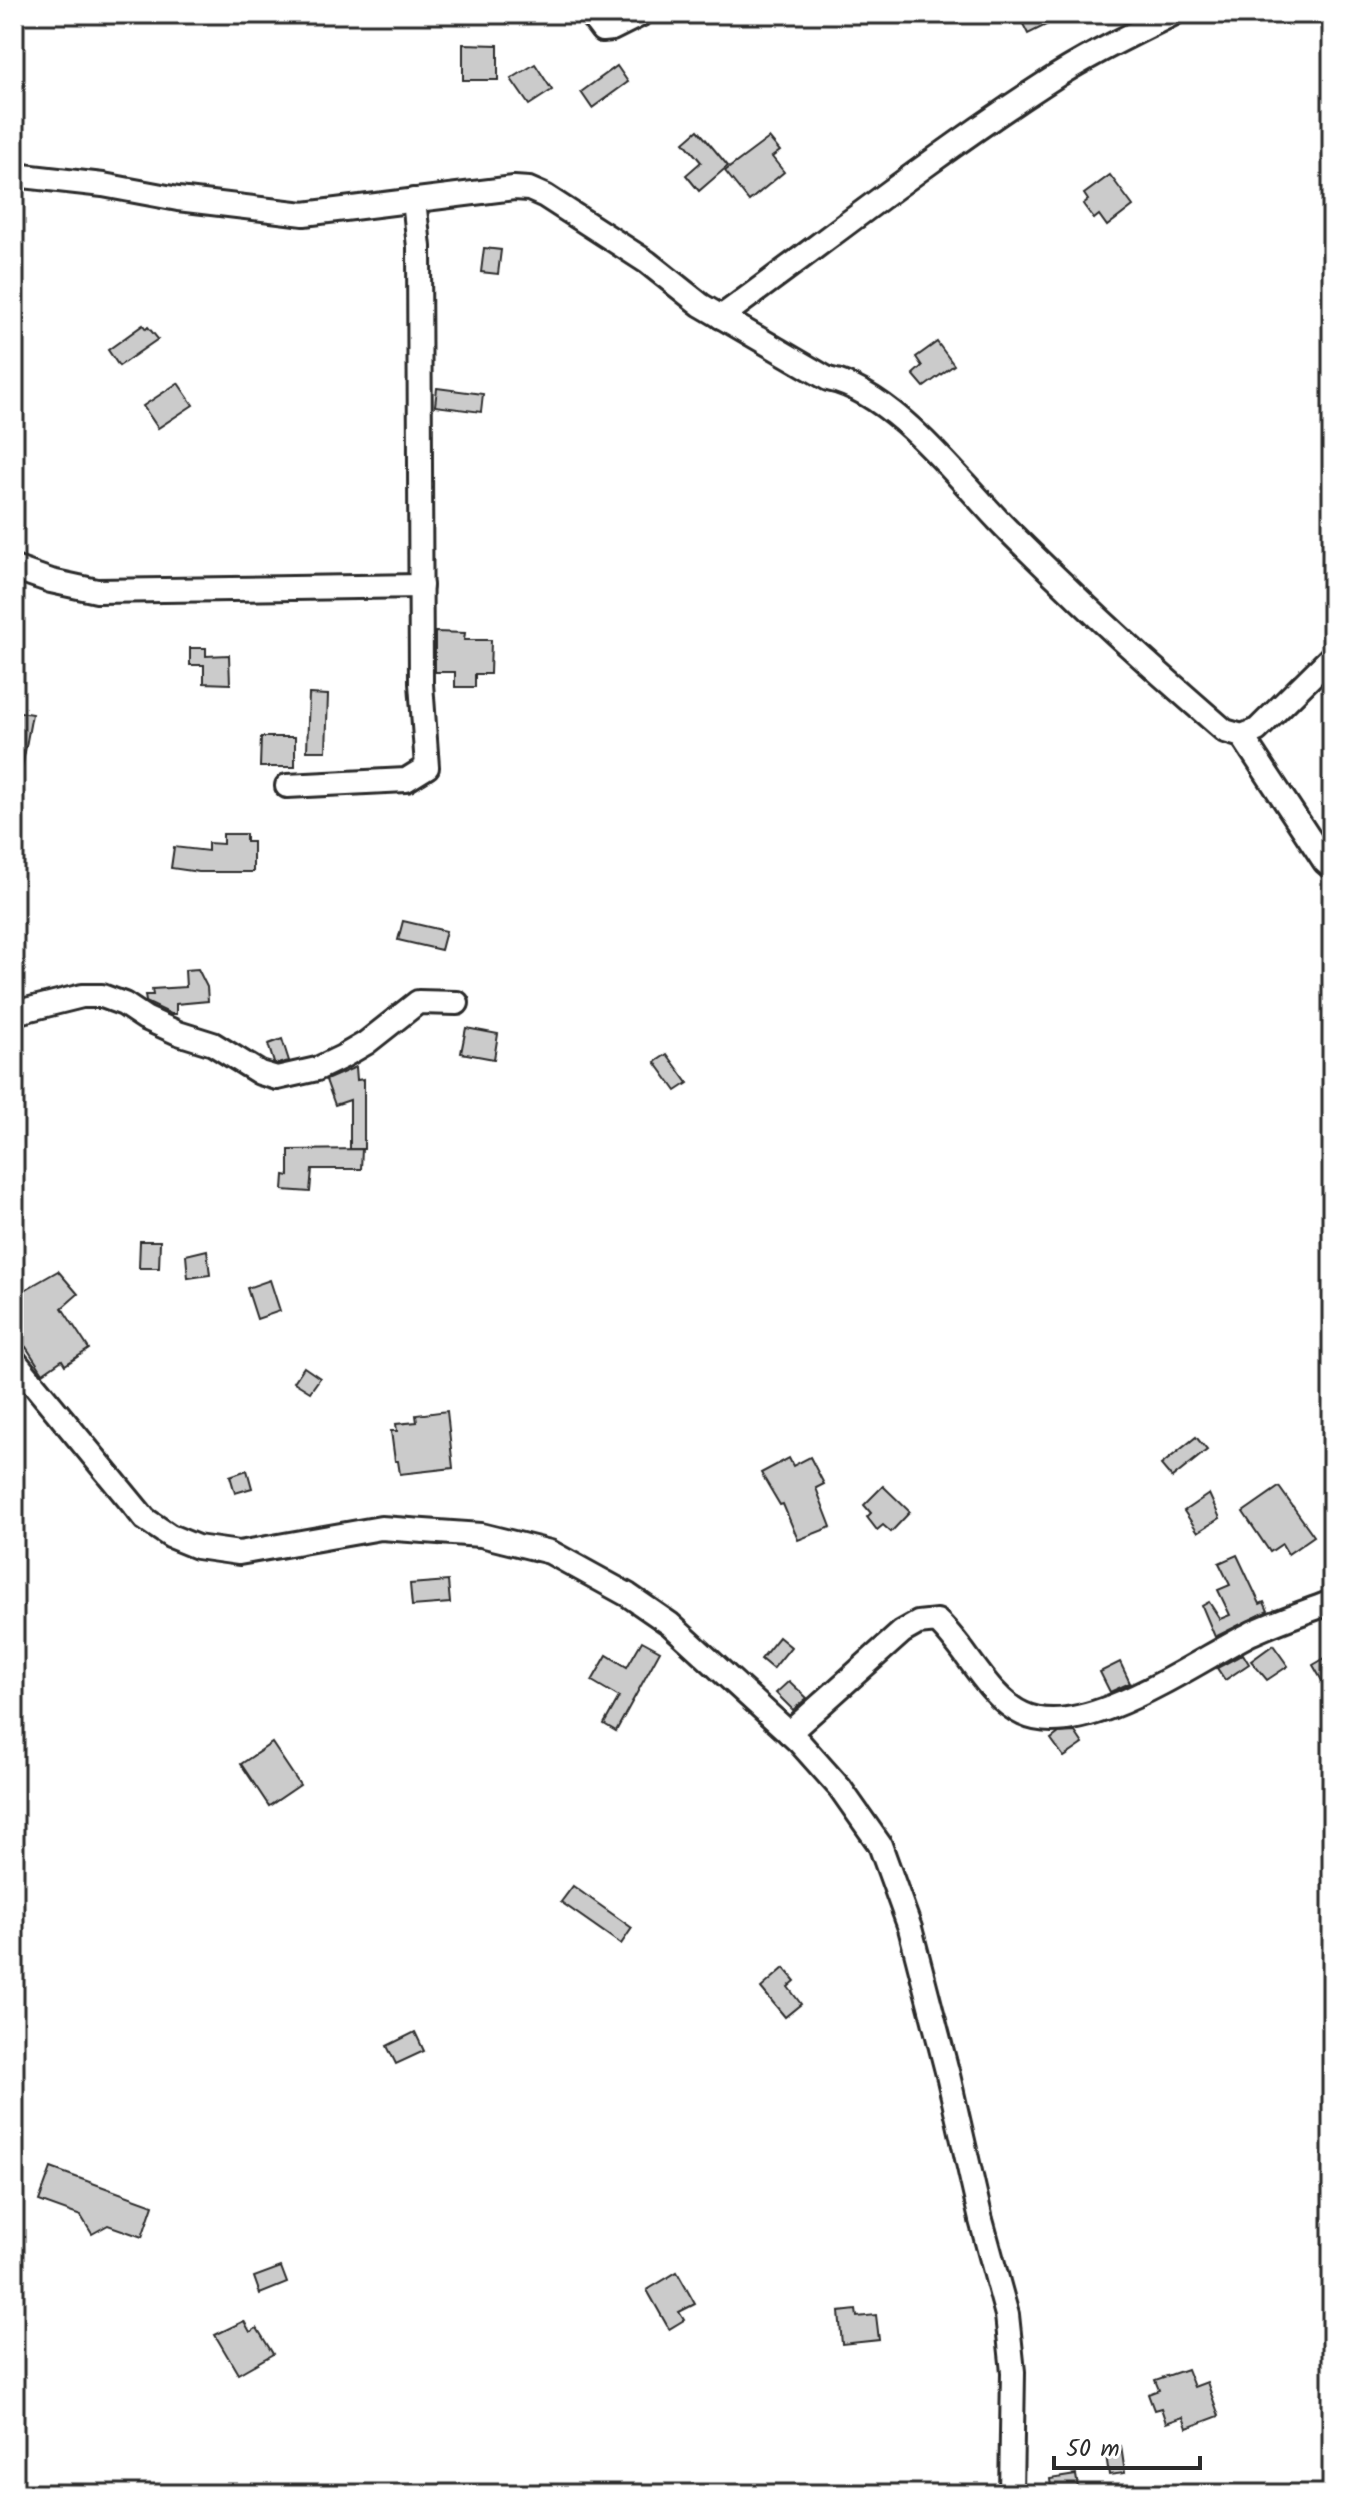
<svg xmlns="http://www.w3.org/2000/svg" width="1346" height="2508" viewBox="0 0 1346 2508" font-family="Kalam,sans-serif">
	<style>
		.building { fill: #cbcbcb; stroke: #2b2b2b; stroke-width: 2 }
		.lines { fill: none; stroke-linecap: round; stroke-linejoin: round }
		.minor-casing { stroke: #2b2b2b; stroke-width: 28 }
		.minor { stroke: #fff; stroke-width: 22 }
	</style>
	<rect width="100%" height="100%" fill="#fff"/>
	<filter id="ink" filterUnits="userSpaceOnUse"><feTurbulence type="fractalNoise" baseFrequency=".0125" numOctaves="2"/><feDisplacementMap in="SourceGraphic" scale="16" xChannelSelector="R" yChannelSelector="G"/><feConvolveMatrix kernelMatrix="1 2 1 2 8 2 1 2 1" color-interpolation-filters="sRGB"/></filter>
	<g filter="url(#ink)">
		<g class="building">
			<polygon points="1018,14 1068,14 1028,34"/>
			<polygon points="463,44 498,45 498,80 463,80"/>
			<polygon points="535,64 552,90 529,105 511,79"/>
			<polygon points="617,66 628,82 592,108 581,92"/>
			<polygon points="698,130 728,166 699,191 686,175 701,162 684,142"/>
			<polygon points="769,138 780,151 772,157 784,172 749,201 725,171"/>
			<polygon points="1110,175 1133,206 1107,226 1099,215 1094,219 1083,204 1088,200 1084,194"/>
			<polygon points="484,248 501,250 498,274 481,272"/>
			<polygon points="143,325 146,329 148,327 158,339 119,366 108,350"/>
			<polygon points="937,342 954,365 924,387 913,374 922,366 916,357"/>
			<polygon points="178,383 193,405 158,428 143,406"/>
			<polygon points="437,388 483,394 481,412 435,406"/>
			<polygon points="435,632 465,633 464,640 491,640 490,674 475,674 475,687 455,687 455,672 435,672"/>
			<polygon points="190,648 206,648 206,656 229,655 230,684 204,683 204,665 190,665"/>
			<polygon points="309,694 328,695 326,751 307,751"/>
			<polygon points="14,711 32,714 22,768 14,767"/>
			<polygon points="261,737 295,737 295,767 260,767"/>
			<polygon points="223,834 246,834 246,842 253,842 253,872 199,872 171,868 174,847 208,851 208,843 223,844"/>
			<polygon points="403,921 446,931 441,950 398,940"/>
			<polygon points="198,969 207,987 208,1001 176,1004 176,1014 171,1014 146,1002 145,995 153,995 152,989 186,987 185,970"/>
			<polygon points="466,1028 498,1034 494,1059 461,1053"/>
			<polygon points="282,1039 289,1061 277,1064 274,1063 268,1044"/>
			<polygon points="667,1054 688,1083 676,1091 655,1062"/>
			<polygon points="356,1067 357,1080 364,1079 364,1149 350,1149 350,1100 335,1105 326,1080"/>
			<polygon points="362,1149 361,1169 312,1169 310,1192 283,1190 284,1175 289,1176 289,1150"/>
			<polygon points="140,1241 160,1241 159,1268 139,1268"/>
			<polygon points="207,1250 210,1275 188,1278 186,1255"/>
			<polygon points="58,1271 78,1294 62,1308 89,1349 65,1365 62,1360 43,1373 26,1347 23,1349 14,1339 14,1296"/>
			<polygon points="270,1280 280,1311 257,1319 247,1288"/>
			<polygon points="304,1367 320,1378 310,1392 294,1382"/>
			<polygon points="447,1411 453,1468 400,1474 398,1461 395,1461 391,1431 397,1431 396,1424 417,1422 416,1415"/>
			<polygon points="1196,1437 1207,1450 1172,1478 1161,1465"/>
			<polygon points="810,1457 824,1484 816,1488 831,1527 798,1540 783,1504 780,1505 761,1473 789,1458 793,1466"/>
			<polygon points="247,1470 252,1488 235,1493 230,1476"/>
			<polygon points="883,1486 910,1512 891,1532 883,1525 877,1530 867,1517 871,1513 864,1505"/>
			<polygon points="1279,1487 1314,1536 1288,1554 1282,1544 1270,1552 1243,1512"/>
			<polygon points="1209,1494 1220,1518 1198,1532 1184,1511"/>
			<polygon points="1237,1555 1260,1604 1264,1602 1268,1611 1215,1637 1202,1606 1209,1602 1220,1619 1230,1615 1218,1590 1230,1585 1219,1563"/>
			<polygon points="448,1581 450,1603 412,1606 410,1584"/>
			<polygon points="779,1637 791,1647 773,1669 761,1659"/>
			<polygon points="642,1641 660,1651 616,1731 604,1724 619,1697 592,1681 607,1655 627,1667"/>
			<polygon points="1273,1645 1288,1666 1267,1680 1251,1661"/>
			<polygon points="1243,1654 1249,1664 1225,1680 1217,1668"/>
			<polygon points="1332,1654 1332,1698 1313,1665"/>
			<polygon points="1120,1662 1130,1683 1110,1692 1100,1672"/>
			<polygon points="789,1681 807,1698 793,1710 776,1693"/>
			<polygon points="1075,1732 1083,1744 1064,1757 1051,1739 1059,1733"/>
			<polygon points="272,1743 300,1785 269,1806 241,1764"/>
			<polygon points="573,1886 632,1928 621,1944 561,1902"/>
			<polygon points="784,1968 795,1981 788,1987 801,2004 785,2017 761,1988"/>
			<polygon points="415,2032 424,2051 396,2064 387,2046"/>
			<polygon points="51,2168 153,2205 142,2237 108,2225 92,2234 81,2216 39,2201"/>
			<polygon points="281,2267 287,2283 260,2294 254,2277"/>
			<polygon points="677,2272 695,2304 679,2312 684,2320 669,2329 647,2290"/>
			<polygon points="856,2310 857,2317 876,2315 879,2340 842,2344 839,2312"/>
			<polygon points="244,2321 250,2332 257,2328 273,2354 238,2374 215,2335"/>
			<polygon points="1187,2369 1194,2387 1207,2382 1219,2416 1187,2428 1183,2417 1166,2423 1161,2408 1154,2410 1148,2394 1159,2390 1155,2380"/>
			<polygon points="1121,2446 1125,2473 1109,2475 1105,2448"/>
			<polygon points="1076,2475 1079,2494 1052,2494 1050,2479"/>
		</g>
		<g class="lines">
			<g class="minor-casing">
				<g id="minor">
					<polyline points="590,14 602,30 612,29 642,14"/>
					<path d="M14 175 103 185 178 199 304 214 514 188 529 189 545 196 647 262 701 305 828 379C892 392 954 474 998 520 1019 542 1041 563 1063 584 1115 635 1170 683 1225 731L1242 736 1257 730 1332 656"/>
					<path d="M721 317C828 239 933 156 1044 84 1085 57 1129 36 1173 14"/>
					<polyline points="14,568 51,581 97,591 421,586"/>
					<polyline points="1242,736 1325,862 1332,868"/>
					<polyline points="287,786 406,780 427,767 421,683 419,247 414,200"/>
					<polyline points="14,1013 82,996 102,996 124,1004 145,1018 178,1033 213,1044 260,1073 277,1078 317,1069 342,1057 366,1043 418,1002 457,1003"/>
					<polyline points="14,1360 145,1519 170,1536 197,1547 239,1553 381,1528 481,1535 550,1552 628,1595 670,1624 799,1742 840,1788 880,1845 910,1928 948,2075 981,2220 1007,2315 1013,2372 1011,2494"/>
					<path d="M789 1733 902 1632 918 1623 937 1621C966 1647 988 1698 1023 1714 1083 1743 1197 1660 1252 1633 1278 1621 1305 1612 1332 1602"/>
				</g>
			</g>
			<use href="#minor" class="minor"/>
		</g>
	</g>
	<rect width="1346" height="2508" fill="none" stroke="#fff" stroke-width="48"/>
	<rect x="24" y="24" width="1298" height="2460" fill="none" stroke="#2b2b2b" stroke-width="3" filter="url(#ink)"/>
	<path d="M1054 2456v12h146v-12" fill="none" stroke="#2b2b2b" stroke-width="4"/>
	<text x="1066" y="2456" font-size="24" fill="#2b2b2b" stroke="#ffffff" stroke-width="6" paint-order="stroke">50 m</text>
</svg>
